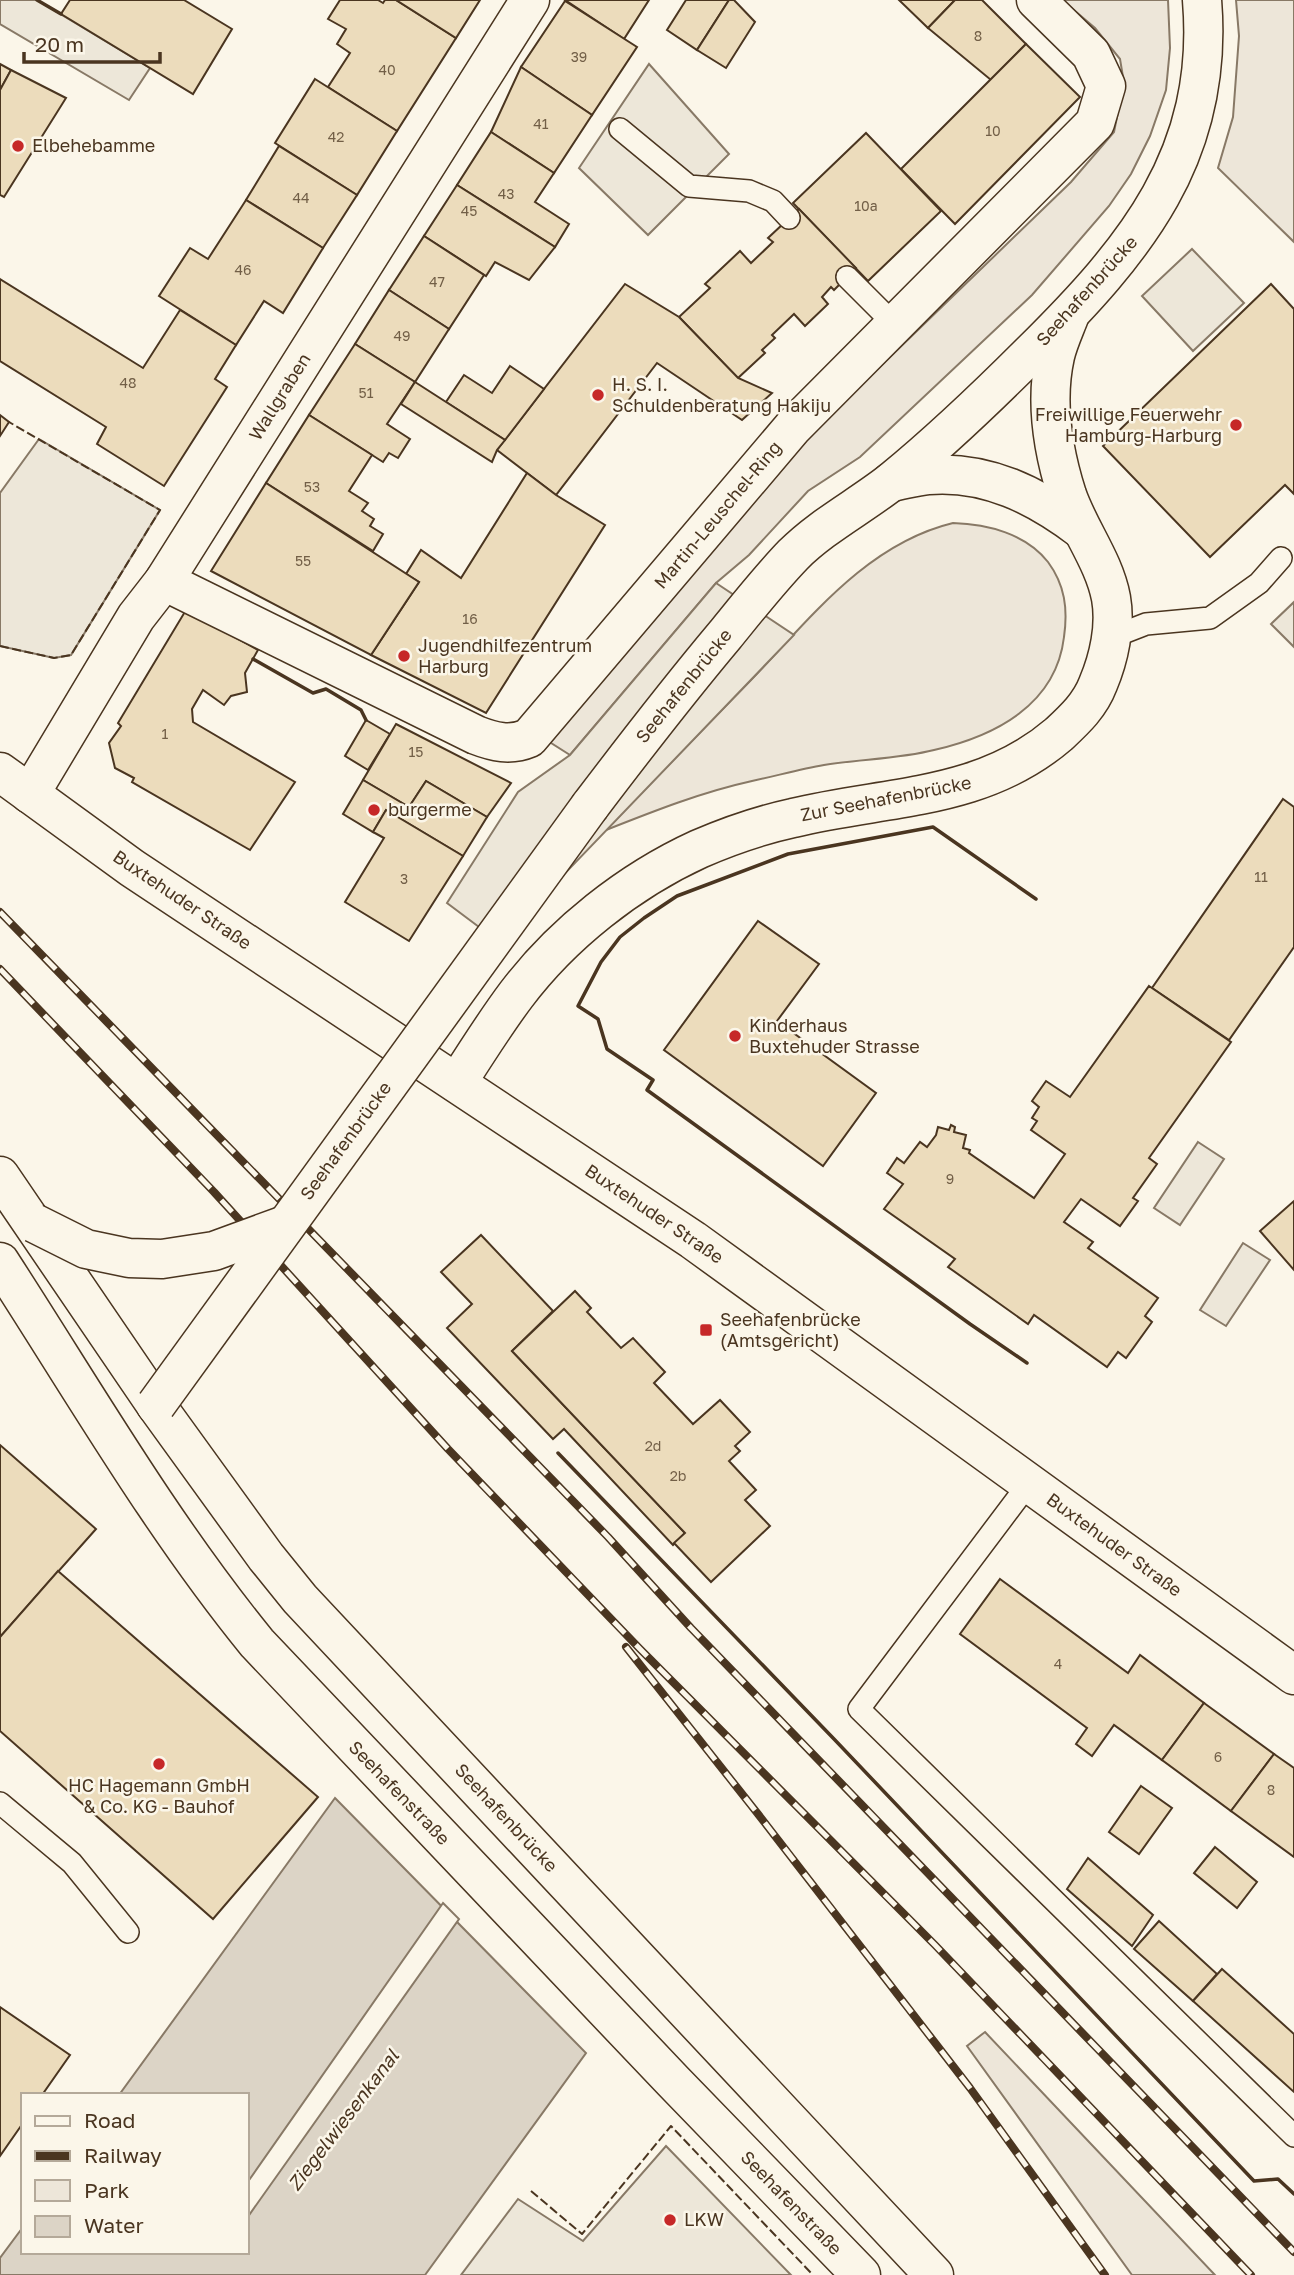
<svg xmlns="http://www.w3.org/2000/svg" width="1294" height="2275" viewBox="0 0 1294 2275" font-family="'Golos Text',sans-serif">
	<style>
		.green { fill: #ede6d9; stroke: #887966; stroke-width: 2 }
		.parking { fill: #ede7d9; stroke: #887966; stroke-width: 2 }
		.water { fill: #dcd4c6; stroke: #887966; stroke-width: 2 }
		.pier { fill: #fbf6e9; stroke: #887966; stroke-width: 2 }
		.building { fill: #ecdcbc; stroke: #4a3520; stroke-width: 2 }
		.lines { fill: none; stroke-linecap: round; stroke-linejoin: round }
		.service-casing { stroke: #4a3520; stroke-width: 24 }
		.minor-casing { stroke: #4a3520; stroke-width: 41 }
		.tertiary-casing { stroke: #4a3520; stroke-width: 41 }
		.secondary-casing { stroke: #4a3520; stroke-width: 41 }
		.primary-casing { stroke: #4a3520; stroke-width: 41 }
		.service { stroke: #fbf6e9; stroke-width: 21 }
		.minor { stroke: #fbf6e9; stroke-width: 38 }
		.tertiary { stroke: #fbf6e9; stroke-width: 38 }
		.secondary { stroke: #fbf6e9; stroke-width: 38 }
		.primary { stroke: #fbf6e9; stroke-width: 38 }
		.rail-casing { stroke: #4a3520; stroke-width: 8 }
		.rail { stroke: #fbf6e9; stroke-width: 5; stroke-dasharray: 16; stroke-linecap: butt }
		.tertiary-bridge-casing { stroke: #4a3520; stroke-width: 41; stroke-linecap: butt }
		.secondary-bridge-casing { stroke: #4a3520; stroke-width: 41; stroke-linecap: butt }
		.tertiary-bridge { stroke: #fbf6e9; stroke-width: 38 }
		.secondary-bridge { stroke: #fbf6e9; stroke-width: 38 }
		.fence { stroke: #4a3520; stroke-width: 2; stroke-dasharray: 9 3.5; stroke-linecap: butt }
		.wall { stroke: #4a3520; stroke-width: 3.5 }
		.poi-dot { fill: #c62828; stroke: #fbf6e9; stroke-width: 2.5 }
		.labels { text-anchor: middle; stroke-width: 5; stroke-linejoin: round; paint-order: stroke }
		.number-label { font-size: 14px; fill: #725f47 }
		.poi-label { font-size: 18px; fill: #4a3520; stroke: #fbf6e9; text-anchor: start }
		.street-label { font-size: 18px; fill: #4a3520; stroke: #fbf6e9 }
		.water-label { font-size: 19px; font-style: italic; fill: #4a3520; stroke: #fbf6e9 }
	</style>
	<rect width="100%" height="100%" fill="#fbf6e9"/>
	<g class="green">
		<polygon points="1062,0 1168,0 1170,48 1166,90 1150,136 1131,174 1109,206 1032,295 860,457 808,491 749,555 716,583 570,755 548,741 801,443 1071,182 1114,132 1120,102 1123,77 1120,59 1095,28"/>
		<polygon points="1236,0 1294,0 1294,242 1218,168 1233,117 1239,36"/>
		<path d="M953 523C988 524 1026 534 1048 562 1065 585 1068 609 1064 637 1056 705 995 736 934 750 899 759 860 759 824 765 800 769 776 776 752 781 702 792 654 811 606 830 654 780 702 730 751 680 809 620 866 544 953 523Z"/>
		<polygon points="985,2032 1215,2275 1132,2275 967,2046"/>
	</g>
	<g class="parking">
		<polygon points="0,0 37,0 150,68 129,100 0,24"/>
		<polygon points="649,64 729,154 648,235 579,168"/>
		<polygon points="1192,249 1244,303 1193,351 1142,296"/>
		<polygon points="39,439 160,510 71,655 54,658 0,646 0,493"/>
		<polygon points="716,583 794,635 499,942 447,903 518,792 570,755"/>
		<polygon points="1294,602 1294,647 1271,624"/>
		<polygon points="1198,1142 1224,1159 1180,1225 1154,1208"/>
		<polygon points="1243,1243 1270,1260 1226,1326 1200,1310"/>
		<polygon points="666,2146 791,2275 461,2275 518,2199 583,2241"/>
	</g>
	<polygon class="water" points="335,1798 586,2053 425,2275 0,2275 0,2258 23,2227 23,2252 247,2252 247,2095 119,2095"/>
	<polygon class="pier" points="443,1903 459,1919 247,2218 247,2183"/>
	<g class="building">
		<polygon points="70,0 184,0 232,29 193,94 61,14"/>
		<polygon points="340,0 378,0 383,3 385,0 396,0 456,38 397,131 328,87 350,53 337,44 346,29 328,19"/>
		<polygon points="396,0 480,0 456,38"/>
		<polygon points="565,0 649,0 624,39"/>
		<polygon points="686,0 729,0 697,50 667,30"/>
		<polygon points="729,0 734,0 755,22 726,68 697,50"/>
		<polygon points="899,0 955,0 928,28"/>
		<polygon points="955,0 982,0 1026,44 991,80 928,28"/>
		<polygon points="565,1 637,47 592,115 521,67"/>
		<polygon points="1026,44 1080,97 955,224 901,169"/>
		<polygon points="0,64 11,70 0,90"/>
		<polygon points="521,67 592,115 554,173 491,132"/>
		<polygon points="11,70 66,98 4,197 0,195 0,90"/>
		<polygon points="315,79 397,131 357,195 275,143"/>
		<polygon points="491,132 554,173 535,202 569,224 555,247 457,185"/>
		<polygon points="866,133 941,211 868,281 793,203"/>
		<polygon points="279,146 357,195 323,248 246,200"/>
		<polygon points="457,185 555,247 529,280 495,262 486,276 424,236"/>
		<polygon points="246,200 323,248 283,313 264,301 236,345 159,296 190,248 208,259"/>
		<polygon points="799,209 856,268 834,290 831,287 822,297 828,304 805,326 794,314 772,335 775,338 762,350 765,353 738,378 679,317 710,288 705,284 740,251 751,263 773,242 768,238"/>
		<polygon points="424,236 484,275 449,329 389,290"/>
		<polygon points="0,279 143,368 180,310 236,345 215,379 227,387 164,486 97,444 106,427 0,361"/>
		<polygon points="625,284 679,317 738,378 772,393 742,420 657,363 556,495 497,450"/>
		<polygon points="1271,284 1294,309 1294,494 1285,485 1210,557 1103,446"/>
		<polygon points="389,290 449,329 415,382 355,344"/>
		<polygon points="355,344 415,382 387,424 410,439 398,458 389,453 383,462 309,415"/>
		<polygon points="510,366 544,389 505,440 446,402 464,375 492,393"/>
		<polygon points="415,382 505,440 497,450 492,462 401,404"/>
		<polygon points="0,415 9,422 0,436"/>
		<polygon points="309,415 372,455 349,491 368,503 362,511 374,519 370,526 383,534 373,551 266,483"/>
		<polygon points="527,473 556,495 605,525 486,713 371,655 419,582 406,574 421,550 461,578"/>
		<polygon points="266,483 419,582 371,655 211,571"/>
		<polygon points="186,610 258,650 245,673 247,692 231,696 224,705 203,690 192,709 193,722 295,782 250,850 132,782 134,778 115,768 109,743 121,726 118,723"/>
		<polygon points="366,720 390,734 368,770 345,756"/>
		<polygon points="396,724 511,783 487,817 426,781 409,807 363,780"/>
		<polygon points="363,780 409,807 426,781 487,817 463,856 386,810 373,832 343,814"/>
		<polygon points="1283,799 1294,807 1294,947 1229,1040 1152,988"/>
		<polygon points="386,810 463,856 409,941 345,902 384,838 373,832"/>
		<polygon points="758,921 819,964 777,1021 876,1093 823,1166 664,1050"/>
		<polygon points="1149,986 1231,1042 1149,1158 1157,1164 1133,1198 1138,1201 1120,1226 1081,1199 1064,1222 1093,1242 1088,1248 1158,1298 1145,1316 1152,1322 1126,1358 1118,1352 1107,1367 1034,1315 1028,1324 948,1267 955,1259 884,1209 903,1184 887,1173 897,1158 904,1163 920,1142 927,1147 936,1135 938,1127 949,1130 951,1125 955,1127 954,1132 966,1135 963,1148 970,1150 969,1153 1034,1198 1065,1154 1031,1130 1037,1121 1032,1118 1039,1107 1032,1101 1046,1081 1070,1097"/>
		<polygon points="1294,1201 1294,1270 1260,1231"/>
		<polygon points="481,1235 553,1311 512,1351 685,1533 673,1545 564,1429 553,1439 447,1328 472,1304 441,1272"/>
		<polygon points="575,1291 591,1308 587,1312 621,1348 633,1338 665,1372 654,1383 693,1424 720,1400 750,1432 735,1446 740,1451 729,1461 756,1490 745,1500 770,1526 711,1582 674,1543 685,1533 512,1351"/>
		<polygon points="0,1445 96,1529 0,1637"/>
		<polygon points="58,1571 318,1797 213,1919 0,1731 0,1637"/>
		<polygon points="1000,1579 1128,1673 1140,1655 1204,1703 1162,1760 1114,1725 1092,1756 1076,1744 1087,1728 960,1634"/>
		<polygon points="1204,1703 1274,1754 1231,1811 1162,1760"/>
		<polygon points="1274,1754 1294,1768 1294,1857 1231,1811"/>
		<polygon points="1141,1786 1172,1808 1139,1854 1109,1832"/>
		<polygon points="1215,1847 1257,1882 1237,1908 1194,1873"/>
		<polygon points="1088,1858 1153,1915 1132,1946 1067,1889"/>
		<polygon points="1159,1921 1217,1974 1193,2001 1134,1949"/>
		<polygon points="1222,1969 1294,2034 1294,2092 1193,2001"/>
		<polygon points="0,2007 70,2055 42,2095 23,2095 23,2123 0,2156"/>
	</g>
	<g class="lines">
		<g class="service-casing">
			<g id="service">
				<polyline points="620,129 689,186 749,191 773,201 789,218"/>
				<polyline points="847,277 895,325"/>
				<polyline points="1110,638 1146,624 1210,618 1259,583 1281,558"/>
				<polyline points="1029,1483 859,1709 1294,2136"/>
				<polyline points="0,1803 72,1863 128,1932"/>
			</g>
		</g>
		<g class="minor-casing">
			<g id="minor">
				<path d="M164 581 476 735C494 742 510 746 529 738L793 427 1095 123 1106 86 1091 54 1036 0"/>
				<polyline points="30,794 136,617 164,581 530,0"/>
			</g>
		</g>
		<g class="tertiary-casing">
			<polyline id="tertiary" points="0,1176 156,1405"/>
		</g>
		<g class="secondary-casing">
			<g id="secondary">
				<path d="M891 482C903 480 916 476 928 475 987 470 1037 496 1082 530"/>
				<path d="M590 806C634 748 678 691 725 635 747 608 769 580 793 555 822 526 859 507 891 482 940 442 986 398 1031 353 1135 250 1215 155 1202 0"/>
				<path d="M457 1083C476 1053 495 1023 516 995 562 934 629 881 699 849 729 836 761 825 793 818 888 795 981 801 1059 734 1075 719 1090 705 1098 684 1109 658 1116 626 1111 598 1104 561 1079 530 1067 495 1053 451 1045 401 1055 356 1058 343 1064 330 1069 317"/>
				<path d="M0 1262C83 1390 160 1524 257 1643L673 2081 861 2275"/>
				<polyline points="156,1405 266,1557 300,1599 934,2275"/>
			</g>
		</g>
		<g class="primary-casing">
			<polyline id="primary" points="0,772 132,868 693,1240 1294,1675"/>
		</g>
		<use href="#service" class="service"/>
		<use href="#minor" class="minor"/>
		<use href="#tertiary" class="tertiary"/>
		<use href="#secondary" class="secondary"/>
		<use href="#primary" class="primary"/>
		<g class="rail-casing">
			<g id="rail">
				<polyline points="0,912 608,1537 691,1628 1294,2252"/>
				<polyline points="0,969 214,1192 448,1449 640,1649 935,1945 1251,2275"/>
				<polyline points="626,1647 758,1814 970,2088 1105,2275"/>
			</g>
		</g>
		<use href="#rail" class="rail"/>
		<g class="tertiary-bridge-casing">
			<polyline id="tertiary-bridge" points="34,1223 86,1249 129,1258 162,1259 214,1251 285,1225"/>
		</g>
		<g class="secondary-bridge-casing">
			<polyline id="secondary-bridge" points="156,1405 590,806"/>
		</g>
		<use href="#tertiary-bridge" class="tertiary-bridge"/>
		<use href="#secondary-bridge" class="secondary-bridge"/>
		<g class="fence">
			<polyline points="0,646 54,658 71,655 160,510 9,422"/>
			<polyline points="531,2191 582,2234 671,2126 813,2275"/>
		</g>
		<g class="wall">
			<polyline points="37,0 61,14"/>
			<polyline points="253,659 313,693 326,689 361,710 366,720"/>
			<polyline points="1027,1363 970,1324 647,1090 653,1080 607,1049 598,1019 578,1006 601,962 620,937 644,918 677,896 788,854 933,827 1036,899"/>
			<polyline points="558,1453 834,1739 1254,2181 1278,2179 1294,2194"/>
		</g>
	</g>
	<g class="poi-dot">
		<circle cx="18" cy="146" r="7"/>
		<circle cx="598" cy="395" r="7"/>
		<circle cx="1236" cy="425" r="7"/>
		<circle cx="404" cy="656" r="7"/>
		<circle cx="374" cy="810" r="7"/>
		<circle cx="735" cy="1036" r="7"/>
		<rect x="699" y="1323" width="14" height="14" rx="3.5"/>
		<circle cx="159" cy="1764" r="7"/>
		<circle cx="670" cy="2220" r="7"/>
	</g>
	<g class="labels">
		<g class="number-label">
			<text x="978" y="41">8</text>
			<text x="579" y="62">39</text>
			<text x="387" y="75">40</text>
			<text x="541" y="129">41</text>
			<text x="993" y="136">10</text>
			<text x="336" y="142">42</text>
			<text x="506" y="199">43</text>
			<text x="301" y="203">44</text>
			<text x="866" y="211">10a</text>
			<text x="469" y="216">45</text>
			<text x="243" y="275">46</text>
			<text x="437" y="287">47</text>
			<text x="402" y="341">49</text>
			<text x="128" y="388">48</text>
			<text x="366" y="398">51</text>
			<text x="312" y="492">53</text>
			<text x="303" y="566">55</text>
			<text x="470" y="624">16</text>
			<text x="165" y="739">1</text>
			<text x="416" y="757">15</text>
			<text x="1261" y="882">11</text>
			<text x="404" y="884">3</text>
			<text x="950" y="1184">9</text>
			<text x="653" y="1451">2d</text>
			<text x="678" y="1481">2b</text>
			<text x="1058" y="1669">4</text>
			<text x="1218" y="1762">6</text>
			<text x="1271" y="1795">8</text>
		</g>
		<g class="poi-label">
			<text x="32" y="152">Elbehebamme</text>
			<text x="612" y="391">H. S. I.<tspan x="612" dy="21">Schuldenberatung Hakiju</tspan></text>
			<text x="1222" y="421" text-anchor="end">Freiwillige Feuerwehr<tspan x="1222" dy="21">Hamburg-Harburg</tspan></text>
			<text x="418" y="652">Jugendhilfezentrum<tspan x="418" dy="21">Harburg</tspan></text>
			<text x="388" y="816">burgerme</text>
			<text x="749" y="1032">Kinderhaus<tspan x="749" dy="21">Buxtehuder Strasse</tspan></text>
			<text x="720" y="1326">Seehafenbrücke<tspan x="720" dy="21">(Amtsgericht)</tspan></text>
			<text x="159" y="1792" text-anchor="middle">HC Hagemann GmbH<tspan x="159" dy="21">&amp; Co. KG - Bauhof</tspan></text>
			<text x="684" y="2226">LKW</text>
		</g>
		<g class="street-label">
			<text transform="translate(1087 291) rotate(-48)" y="6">Seehafenbrücke</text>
			<text transform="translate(280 397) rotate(-58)" y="6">Wallgraben</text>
			<text transform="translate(718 515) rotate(-50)" y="6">Martin-Leuschel-Ring</text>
			<text transform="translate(684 686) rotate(-51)" y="6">Seehafenbrücke</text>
			<text transform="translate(886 799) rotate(-11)" y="6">Zur Seehafenbrücke</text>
			<text transform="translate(182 900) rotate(34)" y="6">Buxtehuder Straße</text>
			<text transform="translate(346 1141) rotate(-54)" y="6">Seehafenbrücke</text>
			<text transform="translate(654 1214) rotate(34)" y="6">Buxtehuder Straße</text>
			<text transform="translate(1114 1545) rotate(36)" y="6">Buxtehuder Straße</text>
			<text transform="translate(399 1793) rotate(46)" y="6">Seehafenstraße</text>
			<text transform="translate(506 1818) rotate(47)" y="6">Seehafenbrücke</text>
			<text transform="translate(791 2203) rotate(46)" y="6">Seehafenstraße</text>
		</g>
		<g class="water-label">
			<text transform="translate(343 2120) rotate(-53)" y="7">Ziegelwiesenkanal</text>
		</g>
	</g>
	<rect x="21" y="2093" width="228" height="161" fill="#fbf6e9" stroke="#b4a999" stroke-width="2"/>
	<rect x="35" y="2116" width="35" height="10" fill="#fbf6e9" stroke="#b4a999" stroke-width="2"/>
	<text x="84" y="2128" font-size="21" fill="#4a3520">Road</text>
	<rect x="35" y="2151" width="35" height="10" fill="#4a3520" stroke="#b4a999" stroke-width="2"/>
	<text x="84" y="2163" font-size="21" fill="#4a3520">Railway</text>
	<rect x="35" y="2180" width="35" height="21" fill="#ede6d9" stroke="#b4a999" stroke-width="2"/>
	<text x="84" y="2198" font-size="21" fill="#4a3520">Park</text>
	<rect x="35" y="2216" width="35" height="21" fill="#dcd4c6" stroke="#b4a999" stroke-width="2"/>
	<text x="84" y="2233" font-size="21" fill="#4a3520">Water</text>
	<path d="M24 52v10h136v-10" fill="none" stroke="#4a3520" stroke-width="3.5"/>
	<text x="35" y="52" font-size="21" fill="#4a3520" stroke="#fbf6e9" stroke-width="5" paint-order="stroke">20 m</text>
</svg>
